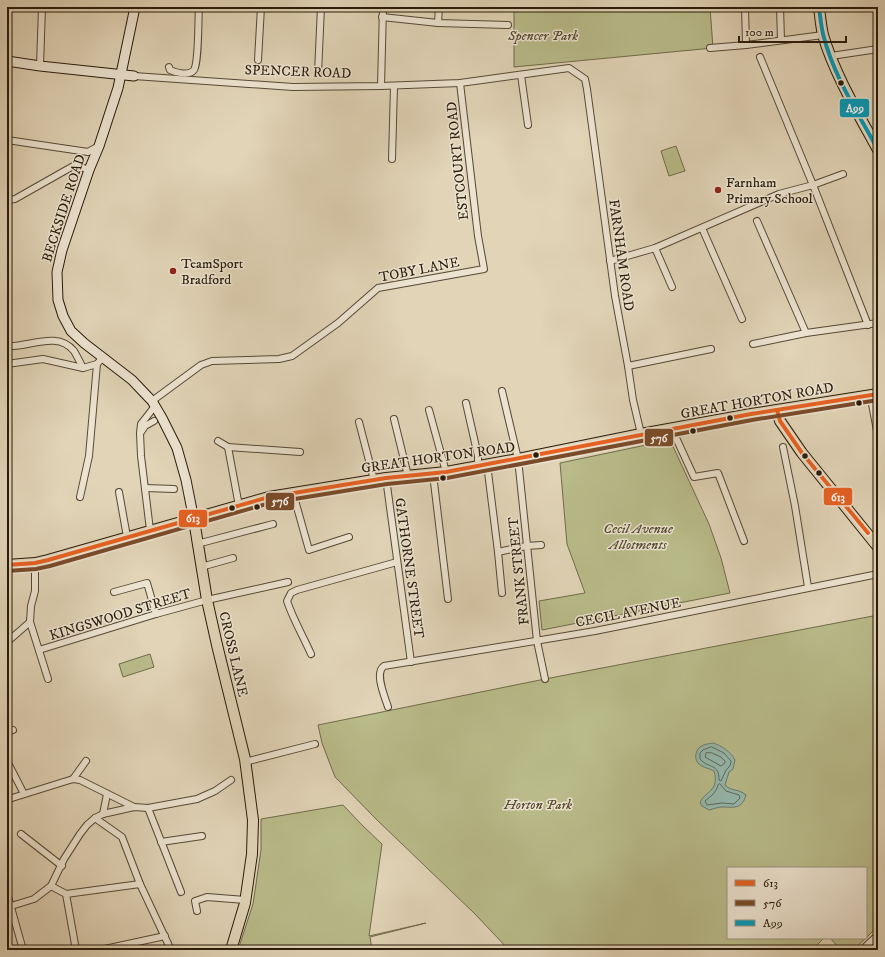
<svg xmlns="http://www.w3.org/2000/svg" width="885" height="957" viewBox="0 0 885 957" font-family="'IM FELL DW Pica',serif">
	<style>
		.green { fill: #b9bb8a; stroke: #706b4a }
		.water { fill: #95b8ac; stroke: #69796b }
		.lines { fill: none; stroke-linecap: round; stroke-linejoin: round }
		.shore { stroke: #5e6a5b; stroke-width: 1 }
		.street-casing { stroke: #564935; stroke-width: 8 }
		.secondary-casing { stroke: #281b0a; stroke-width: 11 }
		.primary-casing { stroke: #281b0a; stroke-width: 12 }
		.street { stroke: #ece3d0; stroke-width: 6 }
		.secondary { stroke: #ece3d0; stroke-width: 9 }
		.primary { stroke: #e1d4b7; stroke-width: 10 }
		.bus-1-casing { stroke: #ece3d0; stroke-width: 7 }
		.bus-2-casing { stroke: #ece3d0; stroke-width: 7 }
		.bus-3-casing { stroke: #ece3d0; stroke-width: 7 }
		.bus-1 { stroke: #e86121; stroke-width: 4 }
		.bus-2 { stroke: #7a4b2a; stroke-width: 4 }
		.bus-3 { stroke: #049bba; stroke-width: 4 }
		.bus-dot { fill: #281b0a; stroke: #ece3d0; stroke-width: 1.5 }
		.poi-dot { fill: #8f2418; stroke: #ece3d0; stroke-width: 1.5 }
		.labels { text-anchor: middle; stroke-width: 3; stroke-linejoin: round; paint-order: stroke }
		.park-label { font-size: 14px; font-style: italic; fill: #544b30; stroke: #ece3d0 }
		.street-label { font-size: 14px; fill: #281b0a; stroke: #ece3d0 }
		.poi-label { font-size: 14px; fill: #281b0a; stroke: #ece3d0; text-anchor: start }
		.line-badge { stroke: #ece3d0; stroke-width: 1.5 }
		.badge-label { font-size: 11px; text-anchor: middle; font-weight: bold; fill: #fff }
	</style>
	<rect width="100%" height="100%" fill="#e1d4b7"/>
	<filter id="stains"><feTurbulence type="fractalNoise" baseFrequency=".005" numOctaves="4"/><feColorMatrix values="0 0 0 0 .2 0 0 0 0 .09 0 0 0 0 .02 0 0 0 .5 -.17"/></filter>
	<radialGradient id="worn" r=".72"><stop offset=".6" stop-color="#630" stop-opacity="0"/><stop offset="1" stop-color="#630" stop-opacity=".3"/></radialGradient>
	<g class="green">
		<polygon points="514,7 710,7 713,48 514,67"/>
		<polygon points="676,146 685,171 669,176 661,151"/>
		<polygon points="670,440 709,524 721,558 730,593 542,630 539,601 585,593 567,544 560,463"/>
		<polygon points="878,615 878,926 866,938 866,868 728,868 728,938 824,938 812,950 509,950 475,914 377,820 335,777 322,743 318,725 545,679"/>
		<polygon points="150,654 154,667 123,677 119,664"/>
		<polygon points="343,805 363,826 382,844 369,936 426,923 370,937 372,950 238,950 253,904 261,850 261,819"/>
		<polygon points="830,938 866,938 853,950 841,950"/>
	</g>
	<path class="water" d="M713 743C722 746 730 751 735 760L733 769 729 772 725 785C730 791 740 789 746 795 742 810 733 807 722 807 718 807 713 809 709 810L702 806 700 803C704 791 720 792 714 771 709 768 703 768 699 764 694 760 695 751 700 747 704 744 708 744 713 743Z"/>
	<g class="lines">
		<g class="shore">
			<path d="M712 747 724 753 731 761 730 766 726 770 721 781 719 780C719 763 709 769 700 759V753L703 750Z"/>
			<polygon points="712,753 721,757 725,761 725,763 721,766 705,757 706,753"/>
			<path d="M720 784 726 791 739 795 740 798 734 804 722 803 707 805 705 801C711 796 716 793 718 785Z"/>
		</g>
		<g class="street-casing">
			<g id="street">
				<polyline points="745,7 746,45"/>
				<polyline points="780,7 781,40"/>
				<polyline points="382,17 438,23 508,25"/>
				<polyline points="438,23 439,7"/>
				<polyline points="710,48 746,45 823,35"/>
				<polyline points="831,56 878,49"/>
				<polyline points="760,57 813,185 868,325"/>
				<polyline points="258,60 261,7"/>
				<polyline points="40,66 42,7"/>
				<path d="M169 67 170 70C176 73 189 76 194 70 199 62 198 19 199 7"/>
				<polyline points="318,73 321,7"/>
				<polyline points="521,75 528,125"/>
				<polyline points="134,76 293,87 381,86 460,83 569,68 585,79 587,89 615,296 628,366 633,400 641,434"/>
				<polyline points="381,86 383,7"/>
				<polyline points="7,140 88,152 99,146"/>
				<polyline points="392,159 394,86"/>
				<polyline points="7,200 15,199 75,165 89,170"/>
				<polyline points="757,221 806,333"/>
				<polyline points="702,228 742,319"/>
				<polyline points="655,248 672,287"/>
				<polyline points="610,261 655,248 779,194 813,185 843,174"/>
				<polyline points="753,344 806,333 878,323"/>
				<path d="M7 346C28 348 57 330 74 351 77 356 80 362 83 368"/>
				<polyline points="7,364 43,359 83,368 97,364 103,357"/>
				<polyline points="628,366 711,349"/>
				<polyline points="502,391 518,459 537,641 545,679"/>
				<polyline points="152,401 201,365 212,361 279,359 292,356 338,323 378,288 484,269 478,236 460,83"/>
				<polyline points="466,403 478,456 478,465"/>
				<polyline points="872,404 878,436"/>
				<polyline points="429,410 446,472"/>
				<polyline points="394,419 408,476"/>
				<polyline points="359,422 374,480"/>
				<polyline points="672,429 694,477 718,473 744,541"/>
				<polyline points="141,432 145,426 154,421"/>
				<polyline points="218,441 228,447 239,506"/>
				<polyline points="228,447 300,452"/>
				<polyline points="783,447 795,506 808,587"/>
				<polyline points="487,464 498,552 502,593"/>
				<polyline points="433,474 448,599"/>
				<polyline points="386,478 411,662"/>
				<polyline points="145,488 174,489"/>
				<polyline points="119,492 127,537"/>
				<polyline points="293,493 309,550 349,537"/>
				<polyline points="80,497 89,456 97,364"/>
				<polyline points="150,530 141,456 140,433 141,424 155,406"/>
				<polyline points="197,544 273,524"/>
				<polyline points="498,552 526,546 541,545"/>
				<polyline points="201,567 233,558"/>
				<polyline points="114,592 147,583 156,614"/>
				<polyline points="30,622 48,679"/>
				<polyline points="7,642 30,622 31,606 35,591 35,563"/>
				<polyline points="39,650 156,614 207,600 288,582"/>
				<path d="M311 654C303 636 293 619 287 601L291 593 297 590 397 562"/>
				<path d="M388 707C385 697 374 673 384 666L595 631 878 574"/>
				<polyline points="7,732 13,730"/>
				<polyline points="7,761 24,794"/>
				<polyline points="245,762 315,744"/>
				<polyline points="73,779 86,761"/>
				<polyline points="7,799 12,798 73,779 80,780 134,807"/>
				<polyline points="148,808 181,892"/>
				<polyline points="103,814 107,794"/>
				<polyline points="95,818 122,837 140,884 171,950"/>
				<polyline points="21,834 62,866"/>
				<polyline points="161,842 202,836"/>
				<polyline points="51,886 66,894 140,884"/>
				<polyline points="7,893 23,950"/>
				<polyline points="66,894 76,950"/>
				<polyline points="11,906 34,899 51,886 64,859 80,834 87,825 95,818 103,814 134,807 148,808 197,799 215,791 231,780"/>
				<polyline points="197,911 195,901 207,897 245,900"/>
				<polyline points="100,950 165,936"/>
				<polyline points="862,950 878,935"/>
			</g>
		</g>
		<g class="secondary-casing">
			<g id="secondary">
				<polyline points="135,7 118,88 99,146 89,170 62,250 57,272 58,300 63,316 71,331 84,343 132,380 152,401 162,418 177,448 186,480 194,520"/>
				<polyline points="7,61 40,66 134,76"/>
			</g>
		</g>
		<g class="primary-casing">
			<g id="primary">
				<path d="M819 7C820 16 821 26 823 35 834 73 859 115 878 150"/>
				<polyline points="777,410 780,421 802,453 878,547"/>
				<polyline points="194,520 207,600 217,645 245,759 253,820 252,854 245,903 231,950"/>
				<polyline points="7,565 35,563 48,560 269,497 386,478 446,472 518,459 641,434 751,414 878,394"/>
			</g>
		</g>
		<use href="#street" class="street"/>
		<use href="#secondary" class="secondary"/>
		<use href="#primary" class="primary"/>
		<g class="bus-1-casing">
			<g id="bus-1">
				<polyline points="777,410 780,421 802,453 868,533"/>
				<polyline points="7,565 35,563 48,560 269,497 386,478 446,472 751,414 878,394"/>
			</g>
		</g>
		<g class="bus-2-casing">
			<polyline id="bus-2" points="7,571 36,569 50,566 270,503 387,484 447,478 752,420 878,400"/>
		</g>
		<g class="bus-3-casing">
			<path id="bus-3" d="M819 7C820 16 821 25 823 34 833 75 858 113 878 150"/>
		</g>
		<use href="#bus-1" class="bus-1"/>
		<use href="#bus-2" class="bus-2"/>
		<use href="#bus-3" class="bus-3"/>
	</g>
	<g class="bus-dot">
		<circle cx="841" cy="83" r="3.5"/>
		<circle cx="859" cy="403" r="3.5"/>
		<circle cx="730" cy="418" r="3.5"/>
		<circle cx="693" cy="431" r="3.5"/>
		<circle cx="536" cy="455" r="3.5"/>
		<circle cx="805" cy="456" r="3.5"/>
		<circle cx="819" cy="473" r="3.5"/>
		<circle cx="443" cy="478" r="3.5"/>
		<circle cx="257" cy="507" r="3.5"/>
		<circle cx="232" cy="508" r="3.5"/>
	</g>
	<g class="poi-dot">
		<circle cx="718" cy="190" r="4"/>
		<circle cx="173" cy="271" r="4"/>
	</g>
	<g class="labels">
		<g class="park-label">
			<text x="543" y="40">Spencer Park</text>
			<text x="638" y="533">Cecil Avenue<tspan x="638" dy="16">Allotments</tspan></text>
			<text x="538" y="809">Horton Park</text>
		</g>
		<g class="street-label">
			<text transform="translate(298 71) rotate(2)" y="5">SPENCER ROAD</text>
			<text transform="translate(457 161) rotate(-96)" y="5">ESTCOURT ROAD</text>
			<text transform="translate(63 208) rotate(-72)" y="5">BECKSIDE ROAD</text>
			<text transform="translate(622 255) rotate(82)" y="5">FARNHAM ROAD</text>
			<text transform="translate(419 269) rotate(-11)" y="5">TOBY LANE</text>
			<text transform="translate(757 400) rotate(-10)" y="5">GREAT HORTON ROAD</text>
			<text transform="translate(438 457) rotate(-8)" y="5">GREAT HORTON ROAD</text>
			<text transform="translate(410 568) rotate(82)" y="5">GATHORNE STREET</text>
			<text transform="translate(518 571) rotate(-96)" y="5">FRANK STREET</text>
			<text transform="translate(628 612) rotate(-11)" y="5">CECIL AVENUE</text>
			<text transform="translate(120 614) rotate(-17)" y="5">KINGSWOOD STREET</text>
			<text transform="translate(234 654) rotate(77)" y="5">CROSS LANE</text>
		</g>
		<g class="poi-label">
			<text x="726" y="187">Farnham<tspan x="726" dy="16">Primary School</tspan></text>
			<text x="181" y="268">TeamSport<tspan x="181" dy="16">Bradford</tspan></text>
		</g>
	</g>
	<g class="line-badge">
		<rect x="839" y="98" width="31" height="20" rx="4" fill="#049bba"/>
		<rect x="644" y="428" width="30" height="19" rx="4" fill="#7a4b2a"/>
		<rect x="823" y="487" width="30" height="19" rx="4" fill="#e86121"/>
		<rect x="265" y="492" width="30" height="19" rx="4" fill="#7a4b2a"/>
		<rect x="178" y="509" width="30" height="19" rx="4" fill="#e86121"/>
	</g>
	<g class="badge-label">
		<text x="855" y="112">A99</text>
		<text x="659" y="442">576</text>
		<text x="838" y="501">613</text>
		<text x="280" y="505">576</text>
		<text x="193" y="522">613</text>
	</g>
	<rect width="885" height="957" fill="none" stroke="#e1d4b7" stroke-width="24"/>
	<rect x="8" y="8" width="869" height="941" fill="none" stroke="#281b0a" stroke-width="2"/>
	<rect x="12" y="12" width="861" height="933" fill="none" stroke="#281b0a"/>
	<rect x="727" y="867" width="140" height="72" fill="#ece3d0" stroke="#9e9381"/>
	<rect x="735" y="880" width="20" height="6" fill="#e86121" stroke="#9e9381"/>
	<text x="763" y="887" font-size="12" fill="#281b0a">613</text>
	<rect x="735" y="900" width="20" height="6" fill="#7a4b2a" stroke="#9e9381"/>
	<text x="763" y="907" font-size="12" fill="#281b0a">576</text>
	<rect x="735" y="920" width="20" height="6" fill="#049bba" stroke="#9e9381"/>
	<text x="763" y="927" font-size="12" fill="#281b0a">A99</text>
	<path d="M739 36v6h107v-6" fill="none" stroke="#281b0a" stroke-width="2"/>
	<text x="745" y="36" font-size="12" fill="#281b0a" stroke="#ece3d0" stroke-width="3" paint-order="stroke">100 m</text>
	<rect width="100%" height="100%" filter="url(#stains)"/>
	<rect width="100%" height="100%" fill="url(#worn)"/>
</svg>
